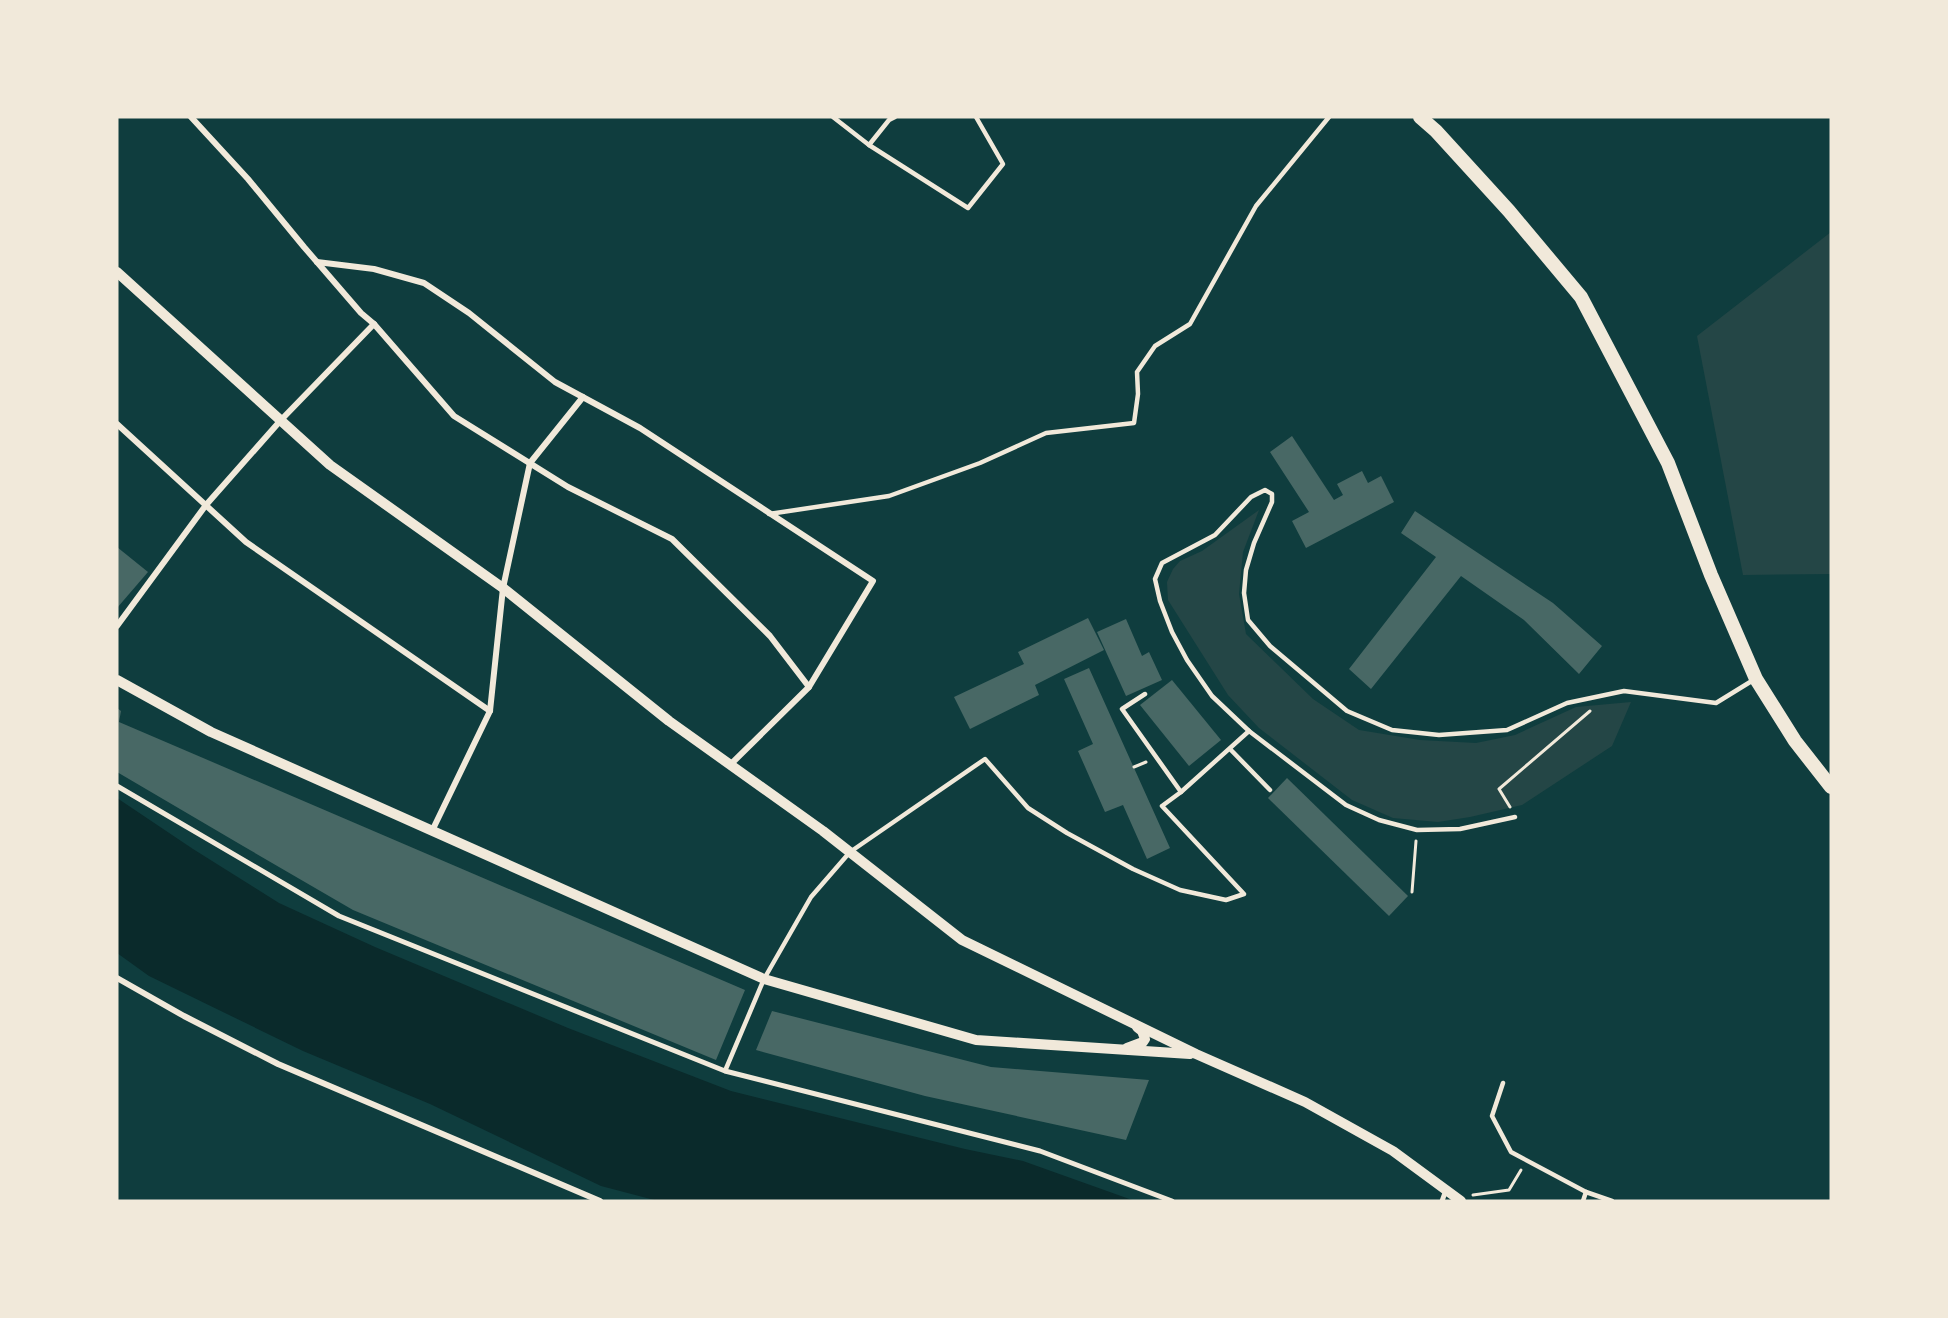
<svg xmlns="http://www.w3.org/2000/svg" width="1948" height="1318" viewBox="0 0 1948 1318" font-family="'Exo 2',sans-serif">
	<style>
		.green { fill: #244646 }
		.water { fill: #0a2a2b }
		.building { fill: #486865 }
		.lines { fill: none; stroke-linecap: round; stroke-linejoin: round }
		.path { stroke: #f1e9da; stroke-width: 3 }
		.service { stroke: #f1e9da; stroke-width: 4.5 }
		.pedestrian { stroke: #f1e9da; stroke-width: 5 }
		.minor { stroke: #f1e9da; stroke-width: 6 }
		.tertiary { stroke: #f1e9da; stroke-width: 10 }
		.trunk { stroke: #f1e9da; stroke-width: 14 }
	</style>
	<rect width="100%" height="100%" fill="#0f3d3e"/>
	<g class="green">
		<polygon points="1831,232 1831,574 1743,575 1697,336"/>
		<polygon points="1259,510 1243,552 1239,594 1246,634 1313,699 1359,730 1420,740 1476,743 1515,735 1576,707 1631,702 1612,746 1522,805 1470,817 1438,822 1393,818 1352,800 1259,728 1228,695 1168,600 1167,582 1173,569 1180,561 1202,551"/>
	</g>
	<polygon class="water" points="117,798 193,849 279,903 375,947 568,1028 731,1091 965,1149 1023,1161 1135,1201 658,1201 601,1186 430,1104 303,1051 149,976 117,953"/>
	<g class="building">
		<polygon points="1292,436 1334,500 1343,495 1337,484 1362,471 1368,483 1381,476 1394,502 1306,548 1292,521 1309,512 1270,452"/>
		<polygon points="1415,511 1553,603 1602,646 1579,674 1524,620 1461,576 1371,689 1349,669 1436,557 1401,533"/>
		<polygon points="117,547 148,572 117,608"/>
		<polygon points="1088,618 1104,650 1035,685 1039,695 970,729 954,697 1024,664 1018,652"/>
		<polygon points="1126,619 1142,656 1149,652 1162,680 1126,696 1097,632"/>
		<polygon points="1089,668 1170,848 1147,859 1123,805 1105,812 1078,751 1093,744 1064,679"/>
		<polygon points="1172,680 1221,740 1189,766 1140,705"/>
		<polygon points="117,708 121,711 119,722 745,990 716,1060 353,910 243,846 117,772"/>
		<polygon points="1287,778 1408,896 1389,916 1268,798"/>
		<polygon points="772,1011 991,1067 1149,1080 1126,1140 925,1096 756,1050"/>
	</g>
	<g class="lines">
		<g class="path">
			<polyline points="1134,767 1146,762"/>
			<polyline points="1510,807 1499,789 1590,711"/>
			<polyline points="1412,892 1416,841"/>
			<polyline points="1473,1195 1509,1190 1521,1170"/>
		</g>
		<g class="service">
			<polyline points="833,117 869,145 968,208 1003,164 976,117"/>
			<polyline points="869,145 889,120 895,117"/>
			<polyline points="769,514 889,496 980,463 1046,433 1134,423 1138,394 1137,372 1155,346 1190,324 1256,206 1329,117"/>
			<polyline points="1230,749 1270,790"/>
			<polyline points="1181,792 1249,731"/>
			<polyline points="1515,817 1460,829 1417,830 1379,820 1346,805 1249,731 1212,696 1187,660 1172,632 1160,601 1155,579 1162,563 1215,535 1251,497 1265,490 1272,494 1272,502 1254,543 1246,570 1244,593 1248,620 1270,646 1347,711 1392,730 1439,735 1507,730 1567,703 1624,691 1716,703 1755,679"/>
			<polyline points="725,1071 764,979 811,897 850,852 985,759 1028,808 1067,833 1133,869 1180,890 1226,900 1244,894 1162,806 1181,792 1122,709 1145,694"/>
			<polyline points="1503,1083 1492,1116 1511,1152 1586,1192 1612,1201"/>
			<polyline points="1583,1201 1586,1192"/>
		</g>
		<g class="pedestrian">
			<polyline points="117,786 339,916 725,1071 1040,1151 1172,1201"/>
			<polyline points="1442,1201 1446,1190"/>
		</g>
		<g class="minor">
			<polyline points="191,117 248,179 304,247 361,313 374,324 454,416 568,487 672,539 770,636 809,687 730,765"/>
			<polyline points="317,262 374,269 424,283 469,313 555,382 640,428 873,581 809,687"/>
			<polyline points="117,424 246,542 490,711"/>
			<polyline points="117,626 206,505 281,420 374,324"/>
			<polyline points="432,831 490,711 503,588 530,463 583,397"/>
			<polyline points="117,978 184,1016 278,1064 600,1201"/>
		</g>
		<g class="tertiary">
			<polyline points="117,272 330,465 503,588 669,721 823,831 962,940 1196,1054 1305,1102 1393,1151 1461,1201"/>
			<polyline points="117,680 211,732 764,979 976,1040 1190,1054"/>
			<polyline points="1127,1048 1143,1042 1145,1039 1142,1031 1137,1027"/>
		</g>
		<polyline class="trunk" points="1420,117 1436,131 1509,211 1581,297 1668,463 1711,575 1756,679 1795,741 1831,787"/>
	</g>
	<rect width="1948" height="1318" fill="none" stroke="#f1e9da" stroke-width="237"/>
</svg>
